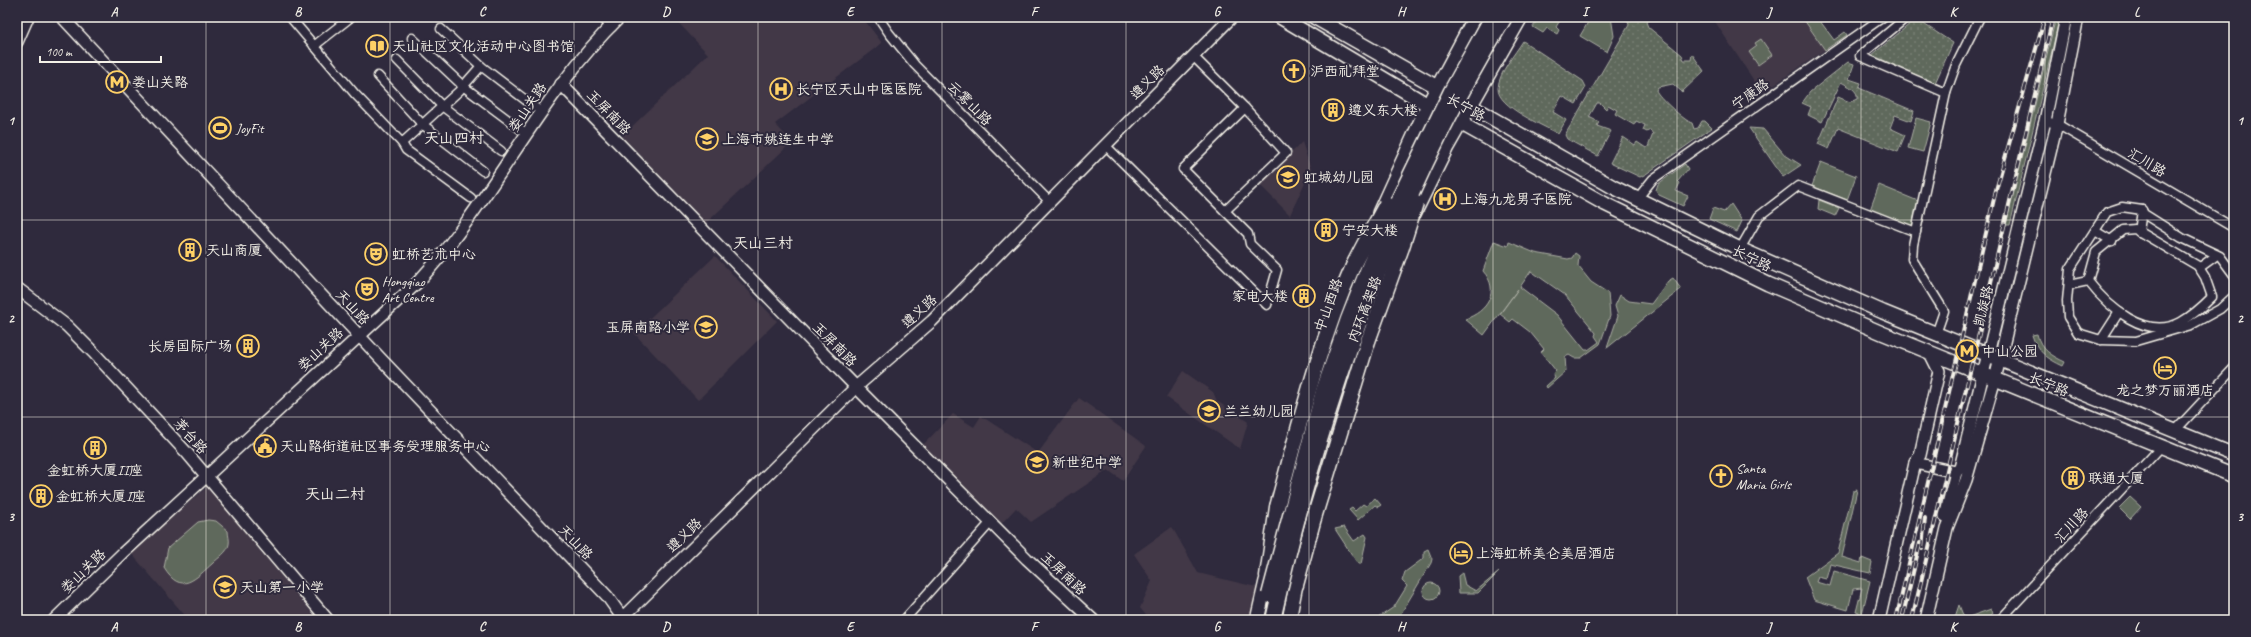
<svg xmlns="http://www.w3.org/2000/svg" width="2251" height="637" viewBox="0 0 2251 637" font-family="Caveat,'LXGW WenKai TC',sans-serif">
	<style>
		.built { fill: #423847 }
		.grass { fill: #5f695c; stroke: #aaada2; fill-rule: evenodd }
		.park { fill: url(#park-dots); stroke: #aaada2 }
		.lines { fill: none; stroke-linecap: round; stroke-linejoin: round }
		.street-casing { stroke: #f4f1e8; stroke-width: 11 }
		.secondary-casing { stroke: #f4f1e8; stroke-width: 14 }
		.primary-casing { stroke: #f4f1e8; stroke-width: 16 }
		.highway-casing { stroke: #f4f1e8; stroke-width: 17 }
		.street { stroke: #2f2a3d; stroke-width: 8 }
		.secondary { stroke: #2f2a3d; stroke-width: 11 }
		.primary { stroke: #2f2a3d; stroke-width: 13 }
		.highway { stroke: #2f2a3d; stroke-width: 14 }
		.rail-casing { stroke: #f4f1e8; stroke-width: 4 }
		.rail { stroke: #2f2a3d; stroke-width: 2.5; stroke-dasharray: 8; stroke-linecap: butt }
		.highway-bridge-casing { stroke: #f4f1e8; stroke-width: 17; stroke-linecap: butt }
		.highway-bridge { stroke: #2f2a3d; stroke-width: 14 }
		.grid { fill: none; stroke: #f4f1e8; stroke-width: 1; stroke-opacity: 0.55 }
		.labels { text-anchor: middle; stroke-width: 4; stroke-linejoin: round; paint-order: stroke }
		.poi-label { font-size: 14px; fill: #f4f1e8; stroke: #2f2a3d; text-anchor: start }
		.street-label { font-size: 14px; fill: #f4f1e8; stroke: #2f2a3d }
		.neighbourhood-label { font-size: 15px; fill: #f4f1e8; stroke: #2f2a3d }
		.neatline { fill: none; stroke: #f4f1e8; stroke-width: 1.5 }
		.grid-label { font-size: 13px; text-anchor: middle; font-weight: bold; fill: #f4f1e8 }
	</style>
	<defs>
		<pattern id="park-dots" width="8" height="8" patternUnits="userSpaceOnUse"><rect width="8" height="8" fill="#5f695c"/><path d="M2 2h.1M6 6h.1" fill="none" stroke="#777f73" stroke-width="1.8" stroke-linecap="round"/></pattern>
	</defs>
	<rect width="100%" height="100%" fill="#2f2a3d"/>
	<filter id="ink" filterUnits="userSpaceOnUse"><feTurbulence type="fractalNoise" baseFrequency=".025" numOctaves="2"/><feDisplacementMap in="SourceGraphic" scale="8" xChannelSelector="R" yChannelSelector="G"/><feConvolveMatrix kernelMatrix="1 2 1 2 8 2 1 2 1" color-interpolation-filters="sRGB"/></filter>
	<g filter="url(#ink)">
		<g class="built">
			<polygon points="673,17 862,17 882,43 775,124 792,142 706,223 622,136 708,54"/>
			<polygon points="1712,17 1802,17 1825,50 1762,93"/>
			<polygon points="1302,142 1311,169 1290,215 1260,185"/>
			<polygon points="715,256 777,321 698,400 634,333"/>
			<polygon points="1183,371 1213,392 1217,401 1248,422 1240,449 1166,397"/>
			<polygon points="1079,398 1146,446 1123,481 1108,470 1031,522 1016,508 1000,525 922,446 953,414 974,427 981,416 1038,453"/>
			<polygon points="207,487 318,620 189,620 131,553"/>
			<polygon points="1172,527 1198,573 1256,587 1250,620 1150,620 1140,608 1152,581 1134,554"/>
		</g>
		<g class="grass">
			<polygon points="1539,17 1562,17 1556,27 1559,30 1557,34 1547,28 1543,33 1533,27"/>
			<polygon points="1591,17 1611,17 1614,36 1607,52 1580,36"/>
			<polygon points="1802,17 1817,17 1834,40 1845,32 1847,35 1825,50"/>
			<polygon points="2056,17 2060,17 2010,225 2006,225"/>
			<polygon points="1761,39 1772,55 1758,65 1749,52 1757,46 1755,43"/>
			<polygon points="1916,118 1931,122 1923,152 1908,148"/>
			<polygon points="1821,162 1856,176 1847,200 1812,186"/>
			<polygon points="1685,164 1688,169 1678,181 1680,183 1676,191 1688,196 1683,206 1659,195 1656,190 1658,184"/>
			<polygon points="1879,185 1918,201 1912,226 1870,210"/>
			<polygon points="1819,200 1839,208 1835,216 1818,209"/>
			<polygon points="1731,204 1742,221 1737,232 1709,219 1713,208 1724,212"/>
			<path d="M1494 241 1508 246 1509 242 1535 253 1568 259 1572 258 1575 253 1579 256 1578 266 1591 282 1608 293 1610 316 1600 344 1581 358H1574L1569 355 1565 357 1566 371 1547 388 1546 386 1555 378 1553 374 1556 371 1541 352 1544 349 1530 332 1513 319 1510 322 1500 314 1518 289 1484 335 1465 319C1487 312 1501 291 1483 271ZM1531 271 1565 295 1596 333 1595 336 1599 342 1588 350H1585L1557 315 1520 287Z"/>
			<polygon points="1673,278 1681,289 1607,348 1618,316 1615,306 1620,295 1629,301 1651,304 1668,281"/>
			<path d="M2037 334C2040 349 2052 356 2065 362L2063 366C2048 359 2037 352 2032 335Z"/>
			<polygon points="1857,490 1842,557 1861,563 1862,558 1872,562 1870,573 1830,564 1826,579 1818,577 1816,582 1830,586 1834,571 1870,581 1862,614 1856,612 1862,588 1853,589 1848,610 1814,600 1805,577 1838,553 1853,491"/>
			<polygon points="2130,497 2141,507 2130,519 2119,508"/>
			<polygon points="1375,498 1381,505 1378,507 1375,505 1358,520 1349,510 1352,508 1355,511 1363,504 1366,506"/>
			<path d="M208 520 216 521 228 531C228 535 230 540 229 544 228 552 218 558 213 563 195 579 181 596 164 568L168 548 198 522Z"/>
			<polygon points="1344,527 1354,541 1365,534 1367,537 1361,564 1358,564 1335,529"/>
			<polygon points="1428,549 1432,559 1431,563 1400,615 1393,620 1375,620 1394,607 1407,586 1402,581 1405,572 1424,558 1424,551"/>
			<polygon points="1499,572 1478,593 1459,593 1458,576 1462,573 1465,585 1476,591"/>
			<circle cx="1431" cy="591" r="8"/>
			<polygon points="1959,605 1963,615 1966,618 1991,609 1993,613 1986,620 1954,620"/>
		</g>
		<g class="park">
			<path d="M1627 17H1657L1649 19 1646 22 1648 27 1682 55 1684 60H1691L1692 54 1704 71 1682 92 1673 84 1658 87 1656 90C1657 96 1686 122 1692 123L1694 129 1698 128 1702 121H1705L1712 128 1646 174 1640 177 1610 163 1623 137 1635 145 1637 142 1646 148 1648 147 1653 134 1650 130 1647 132 1643 130 1645 125 1636 121 1634 125 1615 114 1617 110 1608 105 1606 109 1600 103H1597L1589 117 1599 122 1597 126 1611 131 1598 156 1567 139 1565 135 1629 25Z"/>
			<polygon points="1916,19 1953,43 1935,83 1872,55"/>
			<path d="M1523 41 1583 81 1586 87 1576 104 1562 96 1553 112 1566 120 1558 134C1543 125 1497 107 1498 88 1499 72 1515 54 1523 41Z"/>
			<path d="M1848 62 1854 64 1849 79 1861 83 1859 88 1914 111 1911 121 1895 115 1890 128 1905 135 1898 152 1838 128 1829 149 1818 144 1838 97 1850 102 1857 99C1859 90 1848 86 1841 82L1822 122 1808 115 1811 107 1802 103 1810 92Z"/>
			<polygon points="1749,128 1763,129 1785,155 1801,165 1783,177"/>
		</g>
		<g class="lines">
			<g class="street-casing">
				<g id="street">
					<polyline points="290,17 355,94 402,143 406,150 471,198"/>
					<polyline points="878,17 889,33 915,65 1049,201"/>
					<polyline points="1907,17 1860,56 1946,93"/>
					<polyline points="441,29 481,66 536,108"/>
					<polyline points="412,38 463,86 527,134"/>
					<polyline points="314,46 351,17"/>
					<polyline points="1193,56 1245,108 1183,169 1225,211"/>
					<polyline points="397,60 442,106 501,151"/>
					<polyline points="378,76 422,124 483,171"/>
					<polyline points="2045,121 2057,124 2234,228"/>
					<polyline points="402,143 459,91 481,66"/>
					<polyline points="1105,145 1267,305 1277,270 1250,244 1248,234 1225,211 1286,153 1245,108"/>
					<polyline points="1637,199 1653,179 1883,17"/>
					<path d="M2135 229 2198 266 2205 277 2212 297C2203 306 2192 316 2181 322 2146 341 2108 307 2088 281L2096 252 2123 230Z"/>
					<polyline points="2095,231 2112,241"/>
					<polyline points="2139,232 2142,210"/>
					<polyline points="1740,249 1759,216 1798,186 1916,232"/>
					<polyline points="2199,268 2217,255"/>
					<polyline points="2234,275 2220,256 2182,238 2144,214 2142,210 2122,207 2107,212 2070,269 2067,301 2068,317 2078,333 2101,340 2136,341 2191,325 2220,309 2234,296"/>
					<polyline points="2069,285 2088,281"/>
					<polyline points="1936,334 1944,311 1912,259 1913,245 1946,93 1956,65 1980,17"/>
					<polyline points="2101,340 2119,312"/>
					<polyline points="2174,432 2234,368"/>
					<polyline points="904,620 991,522"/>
					<polyline points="2000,620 2160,448"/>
				</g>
			</g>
			<g class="secondary-casing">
				<g id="secondary">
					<polyline points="62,17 380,358 607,596 624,620"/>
					<polyline points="605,17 611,26"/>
					<polyline points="17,42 28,17"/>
					<polyline points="561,84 856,387 1027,559 1093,620"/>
					<polyline points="17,288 67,326 93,352 187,453 328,620"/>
					<polyline points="1915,463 1920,455 1939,371 1930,353"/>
					<polyline points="1945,516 1956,472"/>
					<path d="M54 620 123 553 417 283C493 201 539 95 620 17"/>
					<polyline points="620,620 856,387 932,321 1232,17"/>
					<polyline points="1879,620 1915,463 1956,472 1960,468 2045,121 2066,17"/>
					<polyline points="1926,620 1947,528 1966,480 1995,379 2057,124 2078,17"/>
				</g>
			</g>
			<g class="primary-casing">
				<g id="primary">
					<polyline points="1280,17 1428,105 1605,204 1768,284 1882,333 2234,476"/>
					<polyline points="1314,17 1613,187 1740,249 1883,312 2234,455"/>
					<polyline points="1379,213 1428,105 1475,17"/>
					<polyline points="1414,214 1447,147 1521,17"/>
					<polyline points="1321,473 1354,356 1367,328"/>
					<polyline points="1257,620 1266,581"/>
					<polyline points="1289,620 1298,574"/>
				</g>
			</g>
			<g class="highway-casing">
				<g id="highway">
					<polyline points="1267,576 1277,507"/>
					<polyline points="1296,585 1314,518"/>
				</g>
			</g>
			<use href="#street" class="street"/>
			<use href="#secondary" class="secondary"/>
			<use href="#primary" class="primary"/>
			<use href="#highway" class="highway"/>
			<g class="rail-casing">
				<g id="rail">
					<polyline points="1922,548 1925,518"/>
					<polyline points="1903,615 1920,543"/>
					<polyline points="1896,620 1996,190 2045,17"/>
					<polyline points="1912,620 2053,17"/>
				</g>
			</g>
			<use href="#rail" class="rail"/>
			<g class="highway-bridge-casing">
				<g id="highway-bridge">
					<path d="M1277 507C1299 426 1319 343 1353 266 1363 245 1375 225 1386 204"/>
					<polyline points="1314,518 1368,341 1402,247 1416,203"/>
					<polyline points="1269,595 1323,391 1348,319 1383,231 1451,91 1492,17"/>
					<path d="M1273 620C1320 409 1392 202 1505 17"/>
				</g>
			</g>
			<use href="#highway-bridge" class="highway-bridge"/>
		</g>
	</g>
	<path class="grid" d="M206 17V620M390 17V620M574 17V620M758 17V620M942 17V620M1126 17V620M1309 17V620M1493 17V620M1677 17V620M1861 17V620M2045 17V620M17 220H2234M17 417H2234"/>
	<defs>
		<g id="library-ring" transform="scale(1.15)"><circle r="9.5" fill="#2f2a3d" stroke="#ffd166" stroke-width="1.5"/><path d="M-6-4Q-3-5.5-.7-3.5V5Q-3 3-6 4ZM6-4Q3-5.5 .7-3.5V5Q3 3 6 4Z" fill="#ffd166"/></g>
		<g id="church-ring" transform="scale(1.15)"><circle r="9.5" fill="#2f2a3d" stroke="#ffd166" stroke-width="1.5"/><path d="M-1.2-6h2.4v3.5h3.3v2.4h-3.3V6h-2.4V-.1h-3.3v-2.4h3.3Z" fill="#ffd166"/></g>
		<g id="metro-ring" transform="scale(1.15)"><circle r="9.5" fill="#2f2a3d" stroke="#ffd166" stroke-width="1.5"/><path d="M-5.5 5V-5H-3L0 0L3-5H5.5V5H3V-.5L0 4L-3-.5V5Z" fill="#ffd166"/></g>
		<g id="hospital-ring" transform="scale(1.15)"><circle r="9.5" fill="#2f2a3d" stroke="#ffd166" stroke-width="1.5"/><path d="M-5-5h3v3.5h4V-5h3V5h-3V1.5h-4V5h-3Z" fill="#ffd166"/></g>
		<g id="building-ring" transform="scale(1.15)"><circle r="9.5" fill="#2f2a3d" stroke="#ffd166" stroke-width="1.5"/><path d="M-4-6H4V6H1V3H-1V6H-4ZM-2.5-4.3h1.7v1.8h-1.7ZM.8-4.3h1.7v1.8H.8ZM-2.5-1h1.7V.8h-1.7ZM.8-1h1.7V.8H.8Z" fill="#ffd166"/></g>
		<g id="stadium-ring" transform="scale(1.15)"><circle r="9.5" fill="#2f2a3d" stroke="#ffd166" stroke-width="1.5"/><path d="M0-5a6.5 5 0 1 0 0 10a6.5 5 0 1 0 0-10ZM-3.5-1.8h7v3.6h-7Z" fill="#ffd166"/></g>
		<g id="school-ring" transform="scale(1.15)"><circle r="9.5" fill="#2f2a3d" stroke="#ffd166" stroke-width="1.5"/><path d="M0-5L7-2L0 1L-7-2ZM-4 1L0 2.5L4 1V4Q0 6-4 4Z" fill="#ffd166"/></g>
		<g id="theatre-ring" transform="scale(1.15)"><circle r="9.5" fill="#2f2a3d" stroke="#ffd166" stroke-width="1.5"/><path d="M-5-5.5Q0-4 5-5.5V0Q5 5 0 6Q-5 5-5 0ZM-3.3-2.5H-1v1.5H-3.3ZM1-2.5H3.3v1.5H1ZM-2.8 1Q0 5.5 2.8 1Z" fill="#ffd166"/></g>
		<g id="hotel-ring" transform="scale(1.15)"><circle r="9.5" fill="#2f2a3d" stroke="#ffd166" stroke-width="1.5"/><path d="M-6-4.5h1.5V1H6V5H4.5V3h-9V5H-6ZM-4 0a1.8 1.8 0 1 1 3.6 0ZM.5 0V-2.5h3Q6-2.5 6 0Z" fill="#ffd166"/></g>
		<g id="civic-ring" transform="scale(1.15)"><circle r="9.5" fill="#2f2a3d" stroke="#ffd166" stroke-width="1.5"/><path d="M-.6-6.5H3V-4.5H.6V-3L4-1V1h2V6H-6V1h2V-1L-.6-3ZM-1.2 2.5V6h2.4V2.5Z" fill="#ffd166"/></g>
	</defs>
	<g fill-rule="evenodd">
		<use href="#library-ring" x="377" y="46"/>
		<use href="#church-ring" x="1294" y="71"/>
		<use href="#metro-ring" x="117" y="82"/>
		<use href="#hospital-ring" x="781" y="89"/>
		<use href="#building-ring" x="1333" y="110"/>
		<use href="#stadium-ring" x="220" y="128"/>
		<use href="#school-ring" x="707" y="139"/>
		<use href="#school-ring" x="1288" y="177"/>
		<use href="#hospital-ring" x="1445" y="199"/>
		<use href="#building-ring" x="1326" y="230"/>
		<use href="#building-ring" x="190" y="250"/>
		<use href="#theatre-ring" x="376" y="254"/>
		<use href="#theatre-ring" x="367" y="289"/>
		<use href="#building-ring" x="1304" y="296"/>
		<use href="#school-ring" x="706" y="327"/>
		<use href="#building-ring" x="248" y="346"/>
		<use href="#metro-ring" x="1967" y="351"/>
		<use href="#hotel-ring" x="2165" y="368"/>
		<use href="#school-ring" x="1209" y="411"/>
		<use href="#civic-ring" x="265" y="446"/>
		<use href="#building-ring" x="95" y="448"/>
		<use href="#school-ring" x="1037" y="462"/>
		<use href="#church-ring" x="1721" y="476"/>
		<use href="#building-ring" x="2073" y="478"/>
		<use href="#building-ring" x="41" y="496"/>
		<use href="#hotel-ring" x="1461" y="553"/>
		<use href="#school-ring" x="225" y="587"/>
	</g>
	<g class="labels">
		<g class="poi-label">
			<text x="392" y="51">天山社区文化活动中心图书馆</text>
			<text x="1310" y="76">沪西礼拜堂</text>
			<text x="132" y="87">娄山关路</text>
			<text x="796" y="94">长宁区天山中医医院</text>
			<text x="1348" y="115">遵义东大楼</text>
			<text x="236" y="133">JoyFit</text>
			<text x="722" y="144">上海市姚连生中学</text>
			<text x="1304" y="182">虹城幼儿园</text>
			<text x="1460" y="204">上海九龙男子医院</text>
			<text x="1342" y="235">宁安大楼</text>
			<text x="206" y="255">天山商厦</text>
			<text x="392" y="259">虹桥艺术中心</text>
			<text x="382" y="286">Hongqiao<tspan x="382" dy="16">Art Centre</tspan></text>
			<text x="1288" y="301" text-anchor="end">家电大楼</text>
			<text x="690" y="332" text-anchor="end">玉屏南路小学</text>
			<text x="232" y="351" text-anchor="end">长房国际广场</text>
			<text x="1982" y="356">中山公园</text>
			<text x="2165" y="395" text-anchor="middle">龙之梦万丽酒店</text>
			<text x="1224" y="416">兰兰幼儿园</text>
			<text x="280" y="451">天山路街道社区事务受理服务中心</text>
			<text x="1052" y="467">新世纪中学</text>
			<text x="1736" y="473">Santa<tspan x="1736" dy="16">Maria Girls</tspan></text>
			<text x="95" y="475" text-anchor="middle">金虹桥大厦II座</text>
			<text x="2088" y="483">联通大厦</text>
			<text x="56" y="501">金虹桥大厦I座</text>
			<text x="1476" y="558">上海虹桥美仑美居酒店</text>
			<text x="240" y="592">天山第一小学</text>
		</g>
		<g class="street-label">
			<text transform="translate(1147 82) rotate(-45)" y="5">遵义路</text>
			<text transform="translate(1750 94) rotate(-35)" y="5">宁康路</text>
			<text transform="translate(970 103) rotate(45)" y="5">云雾山路</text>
			<text transform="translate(527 107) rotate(-56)" y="5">娄山关路</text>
			<text transform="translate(1466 107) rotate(29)" y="5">长宁路</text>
			<text transform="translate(609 112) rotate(46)" y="5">玉屏南路</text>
			<text transform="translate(2147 162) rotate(31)" y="5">汇川路</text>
			<text transform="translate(1752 258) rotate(26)" y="5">长宁路</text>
			<text transform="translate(1328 305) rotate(-70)" y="5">中山西路</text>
			<text transform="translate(1983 306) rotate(-76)" y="5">凯旋路</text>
			<text transform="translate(353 307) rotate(47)" y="5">天山路</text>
			<text transform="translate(1364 309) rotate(-69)" y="5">内环高架路</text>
			<text transform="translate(919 311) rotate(-43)" y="5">遵义路</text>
			<text transform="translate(835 344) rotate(45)" y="5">玉屏南路</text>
			<text transform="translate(320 349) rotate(-43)" y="5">娄山关路</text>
			<text transform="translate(2049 384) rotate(22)" y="5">长宁路</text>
			<text transform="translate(191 436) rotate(48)" y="5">茅台路</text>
			<text transform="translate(2071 525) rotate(-47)" y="5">汇川路</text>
			<text transform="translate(684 535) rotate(-44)" y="5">遵义路</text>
			<text transform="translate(576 542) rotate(46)" y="5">天山路</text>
			<text transform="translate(83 571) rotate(-44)" y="5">娄山关路</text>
			<text transform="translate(1064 573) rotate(43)" y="5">玉屏南路</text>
		</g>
		<g class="neighbourhood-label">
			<text x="454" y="143">天山四村</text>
			<text x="763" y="248">天山三村</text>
			<text x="335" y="499">天山二村</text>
		</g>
	</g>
	<rect width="2251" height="637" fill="none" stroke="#2f2a3d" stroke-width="44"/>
	<path d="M40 56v6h121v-6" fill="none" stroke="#f4f1e8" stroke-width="2"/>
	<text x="46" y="56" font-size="12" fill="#f4f1e8" stroke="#2f2a3d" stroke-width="3" paint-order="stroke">100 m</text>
	<rect x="22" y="22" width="2207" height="593" class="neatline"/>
	<g class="grid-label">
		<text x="114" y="16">A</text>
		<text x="298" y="16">B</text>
		<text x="482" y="16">C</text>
		<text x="666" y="16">D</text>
		<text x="850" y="16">E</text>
		<text x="1034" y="16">F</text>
		<text x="1217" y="16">G</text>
		<text x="1401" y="16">H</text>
		<text x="1585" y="16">I</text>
		<text x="1769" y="16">J</text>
		<text x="1953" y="16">K</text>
		<text x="2137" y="16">L</text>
		<text x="11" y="125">1</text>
		<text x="2240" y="125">1</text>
		<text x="11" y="323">2</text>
		<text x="2240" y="323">2</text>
		<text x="11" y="521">3</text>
		<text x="2240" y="521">3</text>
		<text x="114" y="631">A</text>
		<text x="298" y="631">B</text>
		<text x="482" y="631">C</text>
		<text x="666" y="631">D</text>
		<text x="850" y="631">E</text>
		<text x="1034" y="631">F</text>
		<text x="1217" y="631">G</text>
		<text x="1401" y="631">H</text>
		<text x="1585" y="631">I</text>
		<text x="1769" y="631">J</text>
		<text x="1953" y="631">K</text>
		<text x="2137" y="631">L</text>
	</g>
</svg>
